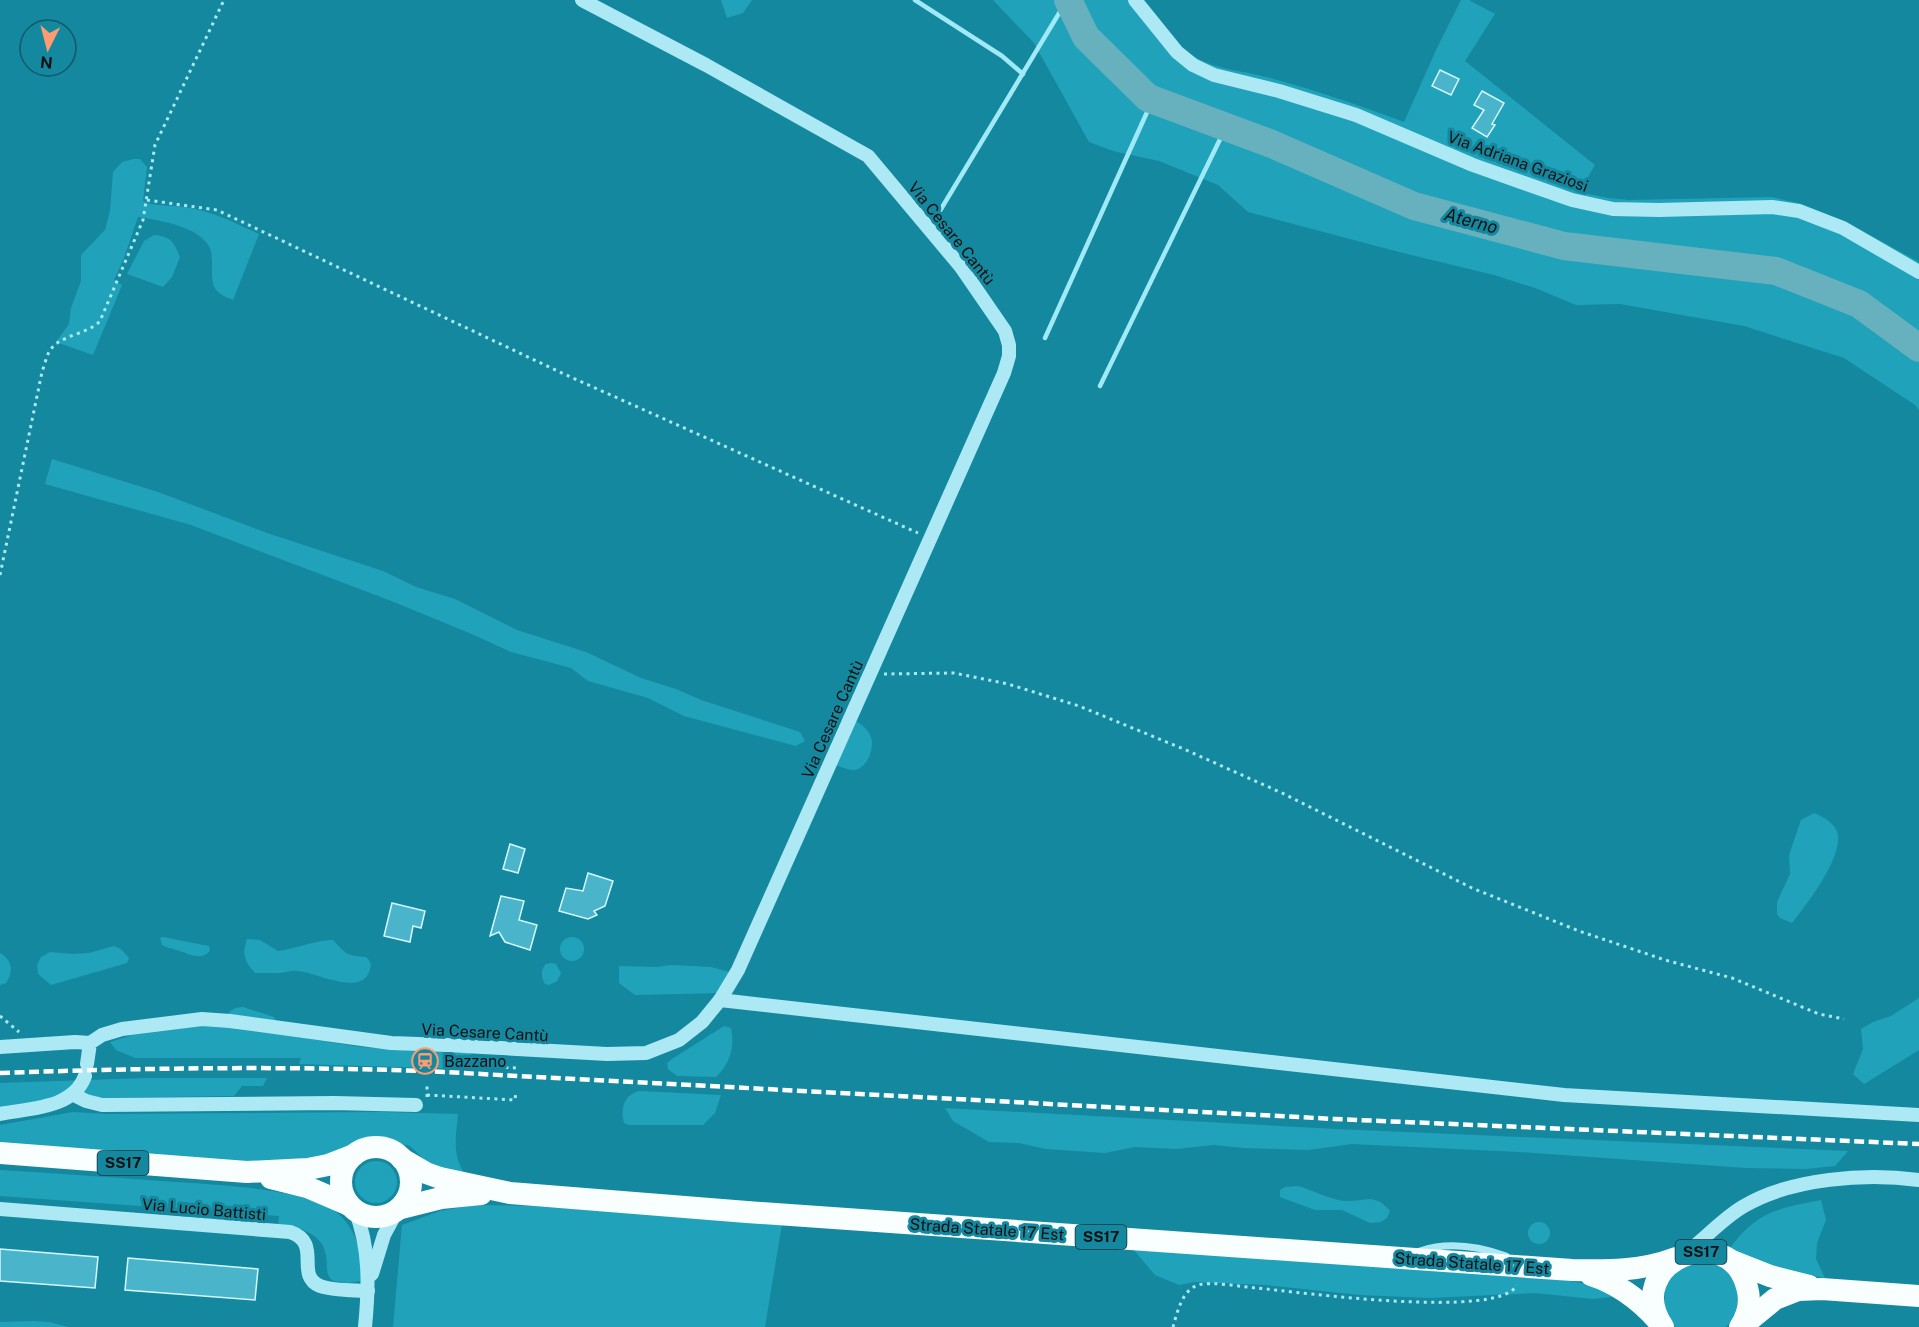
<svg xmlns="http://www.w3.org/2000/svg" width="1919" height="1327" viewBox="0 0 1919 1327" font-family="'Public Sans',sans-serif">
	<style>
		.green { fill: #20a3ba }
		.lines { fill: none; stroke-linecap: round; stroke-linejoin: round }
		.stream { stroke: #9feaf6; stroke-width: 4.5 }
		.river { stroke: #67b0bd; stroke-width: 28 }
		.building { fill: #4ab5ca; stroke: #d5f7fd; stroke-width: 1.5 }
		.path { stroke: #ace9f4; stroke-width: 3; stroke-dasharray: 3 4.5; stroke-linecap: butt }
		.service { stroke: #ace9f4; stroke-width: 7 }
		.minor { stroke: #ace9f4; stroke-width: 14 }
		.primary { stroke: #f9feff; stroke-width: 22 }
		.rail { stroke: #fff; stroke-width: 4.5; stroke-dasharray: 10 4.5; stroke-linecap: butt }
		.labels { text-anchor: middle; stroke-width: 6; stroke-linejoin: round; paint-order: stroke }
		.shield { fill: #14889f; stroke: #12353c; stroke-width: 1.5 }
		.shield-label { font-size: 15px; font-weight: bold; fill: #111 }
		.street-label { font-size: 16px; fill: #111; stroke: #14889f }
		.poi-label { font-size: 16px; fill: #111; stroke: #14889f; text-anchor: start }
		.water-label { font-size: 18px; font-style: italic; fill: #111; stroke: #14889f }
	</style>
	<rect width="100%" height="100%" fill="#14889f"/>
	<g class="green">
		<polygon points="721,0 752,0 743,13 727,18"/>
		<path d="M993 0H1143C1156 18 1169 38 1187 52 1213 71 1244 70 1274 79 1318 91 1361 106 1404 122L1437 48 1461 0H1469L1495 14 1465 61 1595 165 1579 192 1608 198 1629 200 1772 197 1802 204 1846 222 1919 262V410L1915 405 1844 358 1744 326 1620 304 1576 305 1535 288 1494 275 1399 252 1248 212 1218 185 1159 161 1113 151 1089 142 1034 43Z"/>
		<path d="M134 159H140L147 167 143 201C155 207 172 205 185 207 212 211 235 223 259 234L233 300C210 291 212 284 212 261 211 258 212 254 211 251 204 227 159 220 138 217L124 258 114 280 122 285 93 355 56 342 69 324 71 308 81 281V255L105 230 110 211 113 172 122 162Z"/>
		<path d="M154 235C172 237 173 241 180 257L172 277 163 287 127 274 144 241Z"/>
		<polygon points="52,459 158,492 267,533 383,571 416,587 455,599 517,630 586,652 641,678 676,689 701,700 800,732 805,741 796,746 684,716 648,698 588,681 571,668 511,652 474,635 394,602 191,525 45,484"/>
		<path d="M854 720C861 724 868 729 871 737 875 749 866 771 852 770 846 769 839 766 833 764Z"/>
		<path d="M1814 813C1823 817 1831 821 1836 829 1848 852 1806 905 1792 923L1780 918 1777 914V902L1790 874 1789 855 1801 820Z"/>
		<circle cx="572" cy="949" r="12"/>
		<path d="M163 937 209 946 210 951C199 962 189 953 176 950 171 948 167 948 162 945L160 938Z"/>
		<path d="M247 939 260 940 278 951C295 949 319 939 333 940 346 954 347 956 366 957 370 961 372 963 370 969 364 998 315 972 298 971 292 970 285 973 279 973 271 973 263 973 255 973 244 961 242 954 247 939Z"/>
		<polygon points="114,946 121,949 129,958 127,963 51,985 38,974 37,965 41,957 50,952 73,954 89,953"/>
		<path d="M0 953C12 960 14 971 6 983L0 985Z"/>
		<path d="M551 963 556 964 561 973 557 981 549 985 545 984C541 977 540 970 546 964Z"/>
		<polygon points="671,965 711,967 733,973 722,993 635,995 619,983 619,966 657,967"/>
		<polygon points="1919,998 1919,1050 1864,1084 1853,1074 1863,1049 1861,1029 1873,1022 1891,1016"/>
		<path d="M243 1007 274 1017 280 1026 226 1020C228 1011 234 1007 243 1007Z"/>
		<polygon points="215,1024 361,1047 431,1052 471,1053 467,1069 299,1064 301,1058 135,1058 116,1050 110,1042 133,1035"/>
		<path d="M724 1026 731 1028C735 1047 730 1064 716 1077L677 1076 668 1069 667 1063 672 1059Z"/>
		<polygon points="146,1078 267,1078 263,1086 242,1086 234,1096 90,1098 0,1111 0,1083"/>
		<path d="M639 1091 721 1095 715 1113 703 1125H629L624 1123C620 1109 624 1095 639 1091Z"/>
		<polygon points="945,1108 1335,1129 1848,1151 1835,1166 1806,1169 1746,1168 1519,1152 1352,1144 1308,1150 1244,1148 1214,1145 1175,1149 1135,1147 1105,1153 1046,1149 1019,1143 989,1142 953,1121"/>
		<path d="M73 1112 107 1114 381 1112 458 1114C456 1135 452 1154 464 1173L434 1169 410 1146 381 1139 362 1143 307 1166 0 1145V1125Z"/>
		<circle cx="376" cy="1182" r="21"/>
		<path d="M0 1170C54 1173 107 1177 160 1181 202 1184 304 1187 335 1211 355 1226 366 1258 360 1281L348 1283 333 1281C324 1273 328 1266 326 1255 322 1232 298 1227 278 1225L279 1216 0 1196Z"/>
		<path d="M1298 1186C1313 1190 1330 1200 1345 1201 1365 1202 1374 1192 1390 1211L1387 1218 1381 1222 1370 1223 1342 1210H1315L1280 1197V1190L1285 1187Z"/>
		<path d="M1821 1200 1826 1220 1817 1243 1816 1259 1825 1278 1789 1272 1728 1251C1756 1211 1777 1209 1821 1200Z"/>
		<polygon points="473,1205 534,1206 782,1224 765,1327 393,1327 402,1225 440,1211"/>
		<circle cx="1539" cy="1233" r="11"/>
		<polygon points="1133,1249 1555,1279 1588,1284 1619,1296 1593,1299 1535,1293 1430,1298 1360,1295 1265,1285 1195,1282 1179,1285 1155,1275"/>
		<path d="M1709 1262C1713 1264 1718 1266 1722 1268 1742 1282 1742 1311 1726 1327H1675L1665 1311V1285L1683 1266Z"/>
		<polygon points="34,1321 49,1322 68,1327 0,1327 0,1322"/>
	</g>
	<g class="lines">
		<g class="stream">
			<polyline points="915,0 1002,56 1023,74"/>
			<polyline points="935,219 1067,0"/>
			<polyline points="1045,338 1153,99"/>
			<polyline points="1100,386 1226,127"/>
		</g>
		<polyline class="river" points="1068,0 1086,37 1148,98 1272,144 1414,206 1564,246 1776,271 1859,304 1919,348"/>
	</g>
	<g class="building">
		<polygon points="1440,70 1459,79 1451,95 1432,86"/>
		<polygon points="1482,91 1504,103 1492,124 1495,125 1487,137 1472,128 1484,110 1474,105"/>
		<polygon points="510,844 525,849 518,873 503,869"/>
		<polygon points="588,873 613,881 605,906 594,911 597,915 588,919 559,911 566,888 583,891"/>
		<polygon points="501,896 524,901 519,920 537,925 530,950 505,942 499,932 490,936"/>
		<polygon points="392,903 425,911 421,928 413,926 410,942 384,936"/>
		<polygon points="0,1249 98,1257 95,1288 0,1281"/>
		<polygon points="128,1258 258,1269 255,1300 125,1290"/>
	</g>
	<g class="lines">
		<g class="path">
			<polyline points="147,200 217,210 564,374 918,533"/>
			<path d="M0 575 42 372C44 366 46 359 48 354 57 334 86 336 100 321L143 220 155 145 224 0"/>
			<polyline points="884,674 954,673 1008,684 1079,706 1186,750 1282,793 1472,888 1579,931 1665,960 1732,978 1819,1014 1844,1019"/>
			<polyline points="0,1016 19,1032"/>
			<polyline points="474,1061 473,1066 517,1068 517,1071"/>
			<polyline points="427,1095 515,1100 516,1091"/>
			<polyline points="427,1097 427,1083"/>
			<path d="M1173 1327C1177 1313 1182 1290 1198 1285 1213 1281 1241 1287 1257 1288 1298 1292 1499 1320 1517 1285"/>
		</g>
		<path class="service" d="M1420 1251C1449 1241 1478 1246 1506 1256"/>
		<g class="minor">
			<polyline points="1135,0 1177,52 1193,65 1214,75 1279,91 1356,115 1473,165 1572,200 1613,209 1659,210 1772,207 1799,211 1843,228 1919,272"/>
			<polyline points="720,1000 1564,1095 1919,1115"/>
			<polyline points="0,1047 75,1042 90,1043"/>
			<polyline points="87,1064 90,1043 102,1035 122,1029 202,1019 230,1021 391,1043 446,1045 607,1054 646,1053 679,1040 702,1022 720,1000 738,970 1004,373 1009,356 1009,345 1005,331 961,267 868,156 706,65 582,0"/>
			<polyline points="74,1095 86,1101 102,1105 334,1103 416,1105"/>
			<path d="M0 1114C30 1108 73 1109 85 1076"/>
			<path d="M0 1209 290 1232C323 1243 294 1275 320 1286 334 1291 354 1290 368 1291"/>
			<path d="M355 1210C370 1248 369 1286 365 1327"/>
			<path d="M1687 1252C1706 1238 1723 1218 1744 1206 1792 1178 1865 1173 1919 1180"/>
			<polyline points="372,1274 384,1235 397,1211"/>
		</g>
		<g class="primary">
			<circle cx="376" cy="1182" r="35"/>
			<polyline points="0,1153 247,1172 308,1169 328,1165 354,1155"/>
			<path d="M402 1159 426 1173 440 1178 510 1193 747 1212 1572 1270C1608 1271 1642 1271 1676 1258"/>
			<polyline points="271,1178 307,1187 349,1205"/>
			<polyline points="401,1208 441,1198 481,1194"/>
			<polyline points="1732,1261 1770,1276 1809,1286"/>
			<path d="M1591 1275C1619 1284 1640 1300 1659 1322"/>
			<path d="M1663 1327C1620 1263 1729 1217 1747 1287 1751 1301 1748 1315 1740 1327"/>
			<polyline points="1741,1327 1775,1299 1798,1290 1822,1289 1919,1296"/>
		</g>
		<path class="rail" d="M0 1073C142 1068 283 1066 424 1071L1335 1119 1919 1144"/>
	</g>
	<defs>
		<g id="station-ring" transform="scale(1.35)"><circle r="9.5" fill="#14889f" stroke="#ff9c6f" stroke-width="1.5"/><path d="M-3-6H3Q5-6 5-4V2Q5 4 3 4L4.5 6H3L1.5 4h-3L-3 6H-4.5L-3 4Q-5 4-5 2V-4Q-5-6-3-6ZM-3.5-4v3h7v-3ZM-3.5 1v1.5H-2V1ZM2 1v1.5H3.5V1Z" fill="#ff9c6f"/></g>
	</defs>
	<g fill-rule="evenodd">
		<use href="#station-ring" x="425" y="1061"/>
	</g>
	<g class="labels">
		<g class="shield">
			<rect x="97.5" y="1151" width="51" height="24" rx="4.5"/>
			<rect x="1075.5" y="1225" width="51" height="24" rx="4.5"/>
			<rect x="1675.5" y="1240" width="51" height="24" rx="4.5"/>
		</g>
		<g class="shield-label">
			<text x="123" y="1168">SS17</text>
			<text x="1101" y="1242">SS17</text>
			<text x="1701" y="1257">SS17</text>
		</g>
		<g class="street-label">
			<text transform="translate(1518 161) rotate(20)" y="6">Via Adriana Graziosi</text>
			<text transform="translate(952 233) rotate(51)" y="6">Via Cesare Cantù</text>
			<text transform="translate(832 719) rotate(-66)" y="6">Via Cesare Cantù</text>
			<text transform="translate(485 1032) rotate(3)" y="6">Via Cesare Cantù</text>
			<text transform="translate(204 1209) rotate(5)" y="6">Via Lucio Battisti</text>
			<text transform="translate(987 1229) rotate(4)" y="6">Strada Statale 17 Est</text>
			<text transform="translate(1472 1263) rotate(4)" y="6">Strada Statale 17 Est</text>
		</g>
		<g class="poi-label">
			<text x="444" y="1067">Bazzano</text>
		</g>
		<g class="water-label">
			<text transform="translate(1471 221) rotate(15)" y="6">Aterno</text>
		</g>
	</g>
	<g transform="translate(48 48) rotate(186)"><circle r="28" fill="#14889f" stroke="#135866" stroke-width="1.5"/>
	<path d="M0-4.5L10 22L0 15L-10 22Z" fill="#ff9c6f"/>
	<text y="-9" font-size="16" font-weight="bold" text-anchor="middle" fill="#111111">N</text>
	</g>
</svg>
